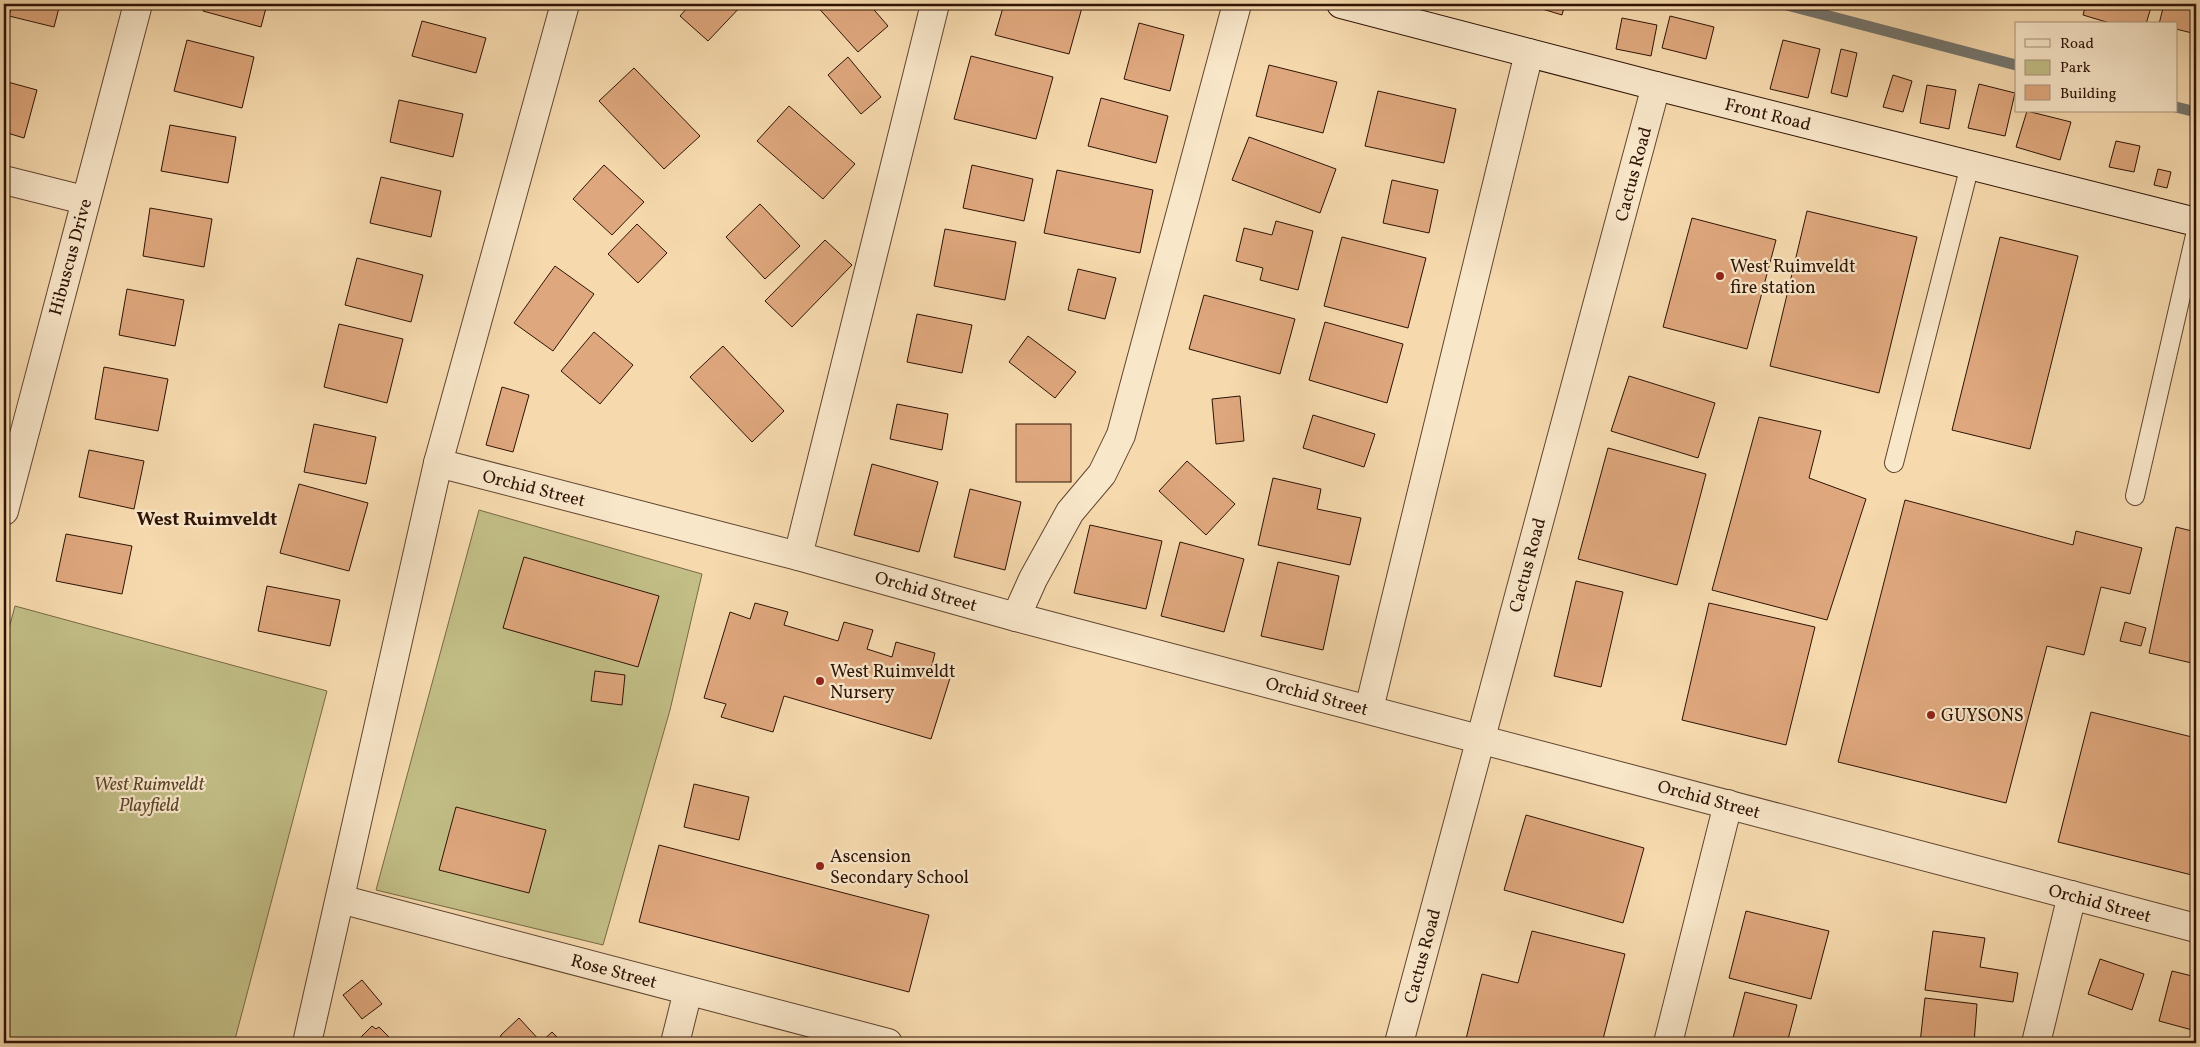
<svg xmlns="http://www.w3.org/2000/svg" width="2200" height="1047" viewBox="0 0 2200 1047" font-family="Vollkorn,serif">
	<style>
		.green { fill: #c2be86; stroke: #786846 }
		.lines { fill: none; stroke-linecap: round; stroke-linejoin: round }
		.stream { stroke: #74766f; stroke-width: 11 }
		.building { fill: #dfa77d; stroke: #2e1305 }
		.lane-casing { stroke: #60452f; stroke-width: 20 }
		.street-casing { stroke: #60452f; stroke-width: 30 }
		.secondary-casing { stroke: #2e1305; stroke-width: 30 }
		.lane { stroke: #f9e7ca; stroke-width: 18 }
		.street { stroke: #f9e7ca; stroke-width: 28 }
		.secondary { stroke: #f9e7ca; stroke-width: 28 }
		.poi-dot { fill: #8f2418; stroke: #f9e7ca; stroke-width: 2 }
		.labels { text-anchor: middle; stroke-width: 4.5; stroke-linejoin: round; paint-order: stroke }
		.street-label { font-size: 18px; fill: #2e1305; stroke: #f9e7ca }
		.poi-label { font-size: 18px; fill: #2e1305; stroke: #f9e7ca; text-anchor: start }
		.park-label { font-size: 18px; font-style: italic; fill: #5a462c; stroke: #f9e7ca }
		.neighbourhood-label { font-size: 19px; font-weight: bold; fill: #2e1305; stroke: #f9e7ca }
	</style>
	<rect width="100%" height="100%" fill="#f6daae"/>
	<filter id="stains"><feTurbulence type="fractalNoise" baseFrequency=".004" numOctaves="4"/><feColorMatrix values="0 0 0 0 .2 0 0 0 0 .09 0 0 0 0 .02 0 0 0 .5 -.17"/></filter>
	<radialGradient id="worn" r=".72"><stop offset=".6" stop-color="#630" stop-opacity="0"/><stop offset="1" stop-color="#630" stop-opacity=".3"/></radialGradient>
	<g class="green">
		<polygon points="479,510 702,574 670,710 603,945 376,890"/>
		<polygon points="15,606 327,691 234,1043 4,1043 4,647"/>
	</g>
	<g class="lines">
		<g class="stream">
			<polyline points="1783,4 2016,65"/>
			<polyline points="2176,107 2196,112"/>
		</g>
	</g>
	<g class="building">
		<polygon points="12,4 60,4 54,27 9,16"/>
		<polygon points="205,4 267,4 261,27 203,11"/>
		<polygon points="682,4 743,4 708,41 680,16 687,8"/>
		<polygon points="815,4 869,4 888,26 858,52"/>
		<polygon points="1004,4 1083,4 1069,54 995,35"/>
		<polygon points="1526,4 1565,4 1562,15"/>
		<polygon points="2086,4 2152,4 2146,24 2113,24 2083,15"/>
		<polygon points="2164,4 2186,4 2196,6 2196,34 2176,29 2176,24 2159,24"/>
		<polygon points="1670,16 1714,27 1706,59 1662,48"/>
		<polygon points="1622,18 1657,25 1651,56 1616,49"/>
		<polygon points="422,21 486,38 476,73 412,56"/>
		<polygon points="1139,23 1184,35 1170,91 1124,79"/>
		<polygon points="187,40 254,57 242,108 174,91"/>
		<polygon points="1783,40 1820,49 1808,98 1770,89"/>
		<polygon points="1841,49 1857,53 1847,97 1831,93"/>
		<polygon points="971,56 1053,77 1036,139 954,119"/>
		<polygon points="848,57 881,97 861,114 828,75"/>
		<polygon points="1269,65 1337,82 1323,133 1256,116"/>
		<polygon points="634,68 700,136 664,169 599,101"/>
		<polygon points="1893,75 1912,81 1903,112 1883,107"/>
		<polygon points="4,81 37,90 24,138 4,132"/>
		<polygon points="1979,84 2015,93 2005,136 1968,128"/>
		<polygon points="1927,85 1956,90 1949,129 1920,123"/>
		<polygon points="1378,91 1456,109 1444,163 1365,146"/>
		<polygon points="1101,98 1168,116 1156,163 1088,146"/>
		<polygon points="399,100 463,114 453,157 390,142"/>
		<polygon points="789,106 855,164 823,199 757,141"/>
		<polygon points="2027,111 2071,122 2060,160 2016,147"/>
		<polygon points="170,125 236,137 228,183 161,171"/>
		<polygon points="1249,137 1336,169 1320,213 1232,180"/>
		<polygon points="2116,141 2140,146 2134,172 2109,167"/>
		<polygon points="604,165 644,202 612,235 573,199"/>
		<polygon points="972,165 1033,179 1024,221 963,208"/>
		<polygon points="2158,169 2171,172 2167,188 2154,185"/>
		<polygon points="1057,170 1153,190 1140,253 1044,233"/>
		<polygon points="381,177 441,191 431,237 370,223"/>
		<polygon points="1392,180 1438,190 1429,233 1383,223"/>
		<polygon points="760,204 800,246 765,279 726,237"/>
		<polygon points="150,208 212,219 204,267 143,256"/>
		<polygon points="1807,211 1917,237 1879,393 1770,366"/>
		<polygon points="1692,218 1776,240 1747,349 1663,327"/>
		<polygon points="1276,221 1313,231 1298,290 1260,280 1263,268 1236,261 1244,228 1272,235"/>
		<polygon points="637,224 667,253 638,283 608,254"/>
		<polygon points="945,229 1016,242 1005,300 934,286"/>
		<polygon points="1342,237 1426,258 1408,328 1324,306"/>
		<polygon points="2000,237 2078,256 2030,449 1952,430"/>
		<polygon points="825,240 852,265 792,327 765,301"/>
		<polygon points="357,258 423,275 411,322 345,305"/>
		<polygon points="555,266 594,294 553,351 514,323"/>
		<polygon points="1078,269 1116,278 1105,319 1068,310"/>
		<polygon points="127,289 184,300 175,346 119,335"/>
		<polygon points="1204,295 1295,319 1280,374 1189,349"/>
		<polygon points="917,314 972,325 962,373 907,362"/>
		<polygon points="1325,322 1403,344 1387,403 1309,380"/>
		<polygon points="339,324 403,339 387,403 324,387"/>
		<polygon points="594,332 633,365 600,404 561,371"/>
		<polygon points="1028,336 1076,372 1055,398 1009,362"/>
		<polygon points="723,346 784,411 752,442 690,377"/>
		<polygon points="104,367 168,379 158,431 95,419"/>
		<polygon points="1629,376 1715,403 1698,458 1611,431"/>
		<polygon points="502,387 529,395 513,452 486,445"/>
		<polygon points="1240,396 1244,441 1216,444 1212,399"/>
		<polygon points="897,404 948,414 942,450 890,439"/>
		<polygon points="1313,415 1375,434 1364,467 1303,448"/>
		<polygon points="1759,417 1821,431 1809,478 1866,499 1827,620 1712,590"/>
		<polygon points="314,424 376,437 366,484 304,472"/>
		<rect x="1016" y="424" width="55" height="58"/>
		<polygon points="1608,448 1706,474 1677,585 1578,559"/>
		<polygon points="89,450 144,461 134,509 79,497"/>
		<polygon points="1187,461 1235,504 1206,535 1159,491"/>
		<polygon points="872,464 938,482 919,552 854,535"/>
		<polygon points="1273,478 1321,489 1317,509 1361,518 1350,565 1258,545"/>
		<polygon points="299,484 368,503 349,571 280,553"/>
		<polygon points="970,489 1021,502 1005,570 954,557"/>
		<polygon points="1905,500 2073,545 2076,531 2142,548 2130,594 2101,587 2084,655 2047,646 2006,803 1838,762"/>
		<polygon points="1090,525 1162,541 1146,609 1074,593"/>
		<polygon points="2176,527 2196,532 2196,664 2149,653"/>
		<polygon points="66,534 132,546 122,594 56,581"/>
		<polygon points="1180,542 1244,559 1224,632 1161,616"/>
		<polygon points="524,557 659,596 638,667 503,628"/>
		<polygon points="1278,562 1339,576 1323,650 1261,636"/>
		<polygon points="1576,581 1623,592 1601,687 1554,676"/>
		<polygon points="267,586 340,600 330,646 258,631"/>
		<polygon points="755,603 788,612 784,625 838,641 844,622 873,630 867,649 892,657 896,642 935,653 931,669 951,675 931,739 784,696 773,732 721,717 726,704 704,698 730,612 750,619"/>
		<polygon points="1709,603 1815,627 1786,745 1682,720"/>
		<polygon points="2125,622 2146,628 2141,646 2120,641"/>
		<polygon points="595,671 625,675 622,705 591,701"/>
		<polygon points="2091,712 2196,738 2196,876 2058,842"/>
		<polygon points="694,784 749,797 739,840 684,827"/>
		<polygon points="456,807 546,830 529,893 439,870"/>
		<polygon points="1526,815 1644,848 1623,923 1504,890"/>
		<polygon points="659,845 929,915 909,992 639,922"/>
		<polygon points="1746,911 1829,931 1811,999 1729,978"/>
		<polygon points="1532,931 1625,954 1602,1043 1465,1043 1482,974 1518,983"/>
		<polygon points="1933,931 1985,938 1980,967 2018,973 2013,1002 1925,990"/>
		<polygon points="2100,959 2144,974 2132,1010 2088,994"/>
		<polygon points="2172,971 2196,977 2196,1031 2159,1021"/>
		<polygon points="362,980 382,1004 362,1019 343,995"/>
		<polygon points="1745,992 1797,1005 1787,1043 1753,1043 1733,1038"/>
		<polygon points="1925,998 1977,1004 1974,1043 1920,1043"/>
		<polygon points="519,1018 541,1042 552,1032 563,1043 499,1043 501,1035"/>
		<polygon points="372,1026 376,1029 379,1027 395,1043 355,1043"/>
	</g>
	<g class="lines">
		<g class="lane-casing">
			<g id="lane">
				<polyline points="1894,463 1970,165"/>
				<polyline points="2135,496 2196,231"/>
			</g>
		</g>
		<g class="street-casing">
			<g id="street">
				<polyline points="4,180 84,200"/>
				<polyline points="438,463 798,556 1016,617 2196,928"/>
				<polyline points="4,511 138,4"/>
				<polyline points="798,556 935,4"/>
				<polyline points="1016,617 1033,579 1070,512 1102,474 1121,435 1237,4"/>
				<polyline points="1369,709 1529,53"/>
				<polyline points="340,899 888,1043"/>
				<polyline points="307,1043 438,463 565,4"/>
				<polyline points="675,1043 688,991"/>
				<polyline points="1399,1043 1656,86"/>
				<polyline points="1668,1043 1728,804"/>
				<polyline points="2036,1043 2072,895"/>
			</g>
		</g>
		<g class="secondary-casing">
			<polyline id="secondary" points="1341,4 1656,86 2196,222"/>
		</g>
		<use href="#lane" class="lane"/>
		<use href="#street" class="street"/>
		<use href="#secondary" class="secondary"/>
	</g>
	<g class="poi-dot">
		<circle cx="1720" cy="276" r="5"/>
		<circle cx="820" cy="681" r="5"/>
		<circle cx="1931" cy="715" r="5"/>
		<circle cx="820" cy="866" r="5"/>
	</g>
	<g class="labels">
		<g class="street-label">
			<text transform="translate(1768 114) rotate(14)" y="6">Front Road</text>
			<text transform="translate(1633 174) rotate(-75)" y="6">Cactus Road</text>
			<text transform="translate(70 257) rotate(-75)" y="6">Hibuscus Drive</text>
			<text transform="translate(534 488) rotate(14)" y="6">Orchid Street</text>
			<text transform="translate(1527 565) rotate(-75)" y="6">Cactus Road</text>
			<text transform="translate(926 591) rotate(16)" y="6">Orchid Street</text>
			<text transform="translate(1317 696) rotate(15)" y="6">Orchid Street</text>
			<text transform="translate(1709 799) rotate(15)" y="6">Orchid Street</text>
			<text transform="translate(2100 903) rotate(15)" y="6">Orchid Street</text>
			<text transform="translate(1422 956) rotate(-75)" y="6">Cactus Road</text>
			<text transform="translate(614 971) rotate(15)" y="6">Rose Street</text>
		</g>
		<g class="poi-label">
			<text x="1730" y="272">West Ruimveldt<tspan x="1730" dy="21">fire station</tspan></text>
			<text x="830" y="677">West Ruimveldt<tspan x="830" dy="21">Nursery</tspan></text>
			<text x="1941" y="721">GUYSONS</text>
			<text x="830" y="862">Ascension<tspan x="830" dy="21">Secondary School</tspan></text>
		</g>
		<g class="park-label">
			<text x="149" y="790">West Ruimveldt<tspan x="149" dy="21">Playfield</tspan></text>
		</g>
		<g class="neighbourhood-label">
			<text x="207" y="525">West Ruimveldt</text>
		</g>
	</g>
	<rect width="2200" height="1047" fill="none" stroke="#f6daae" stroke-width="20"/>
	<rect x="5" y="5" width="2190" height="1037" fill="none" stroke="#2e1305" stroke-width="2.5"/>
	<rect x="10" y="10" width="2180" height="1027" fill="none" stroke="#2e1305"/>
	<rect x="2015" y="22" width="162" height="90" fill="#f9e7ca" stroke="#a8927b"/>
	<rect x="2025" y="39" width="25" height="8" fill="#f9e7ca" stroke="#a8927b"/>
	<text x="2060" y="48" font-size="15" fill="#2e1305">Road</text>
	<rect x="2025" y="60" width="25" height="15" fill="#c2be86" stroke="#a8927b"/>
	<text x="2060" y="72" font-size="15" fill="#2e1305">Park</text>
	<rect x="2025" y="85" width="25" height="15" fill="#dfa77d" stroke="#a8927b"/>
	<text x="2060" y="98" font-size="15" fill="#2e1305">Building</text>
	<rect width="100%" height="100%" filter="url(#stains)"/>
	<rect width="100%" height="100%" fill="url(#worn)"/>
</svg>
